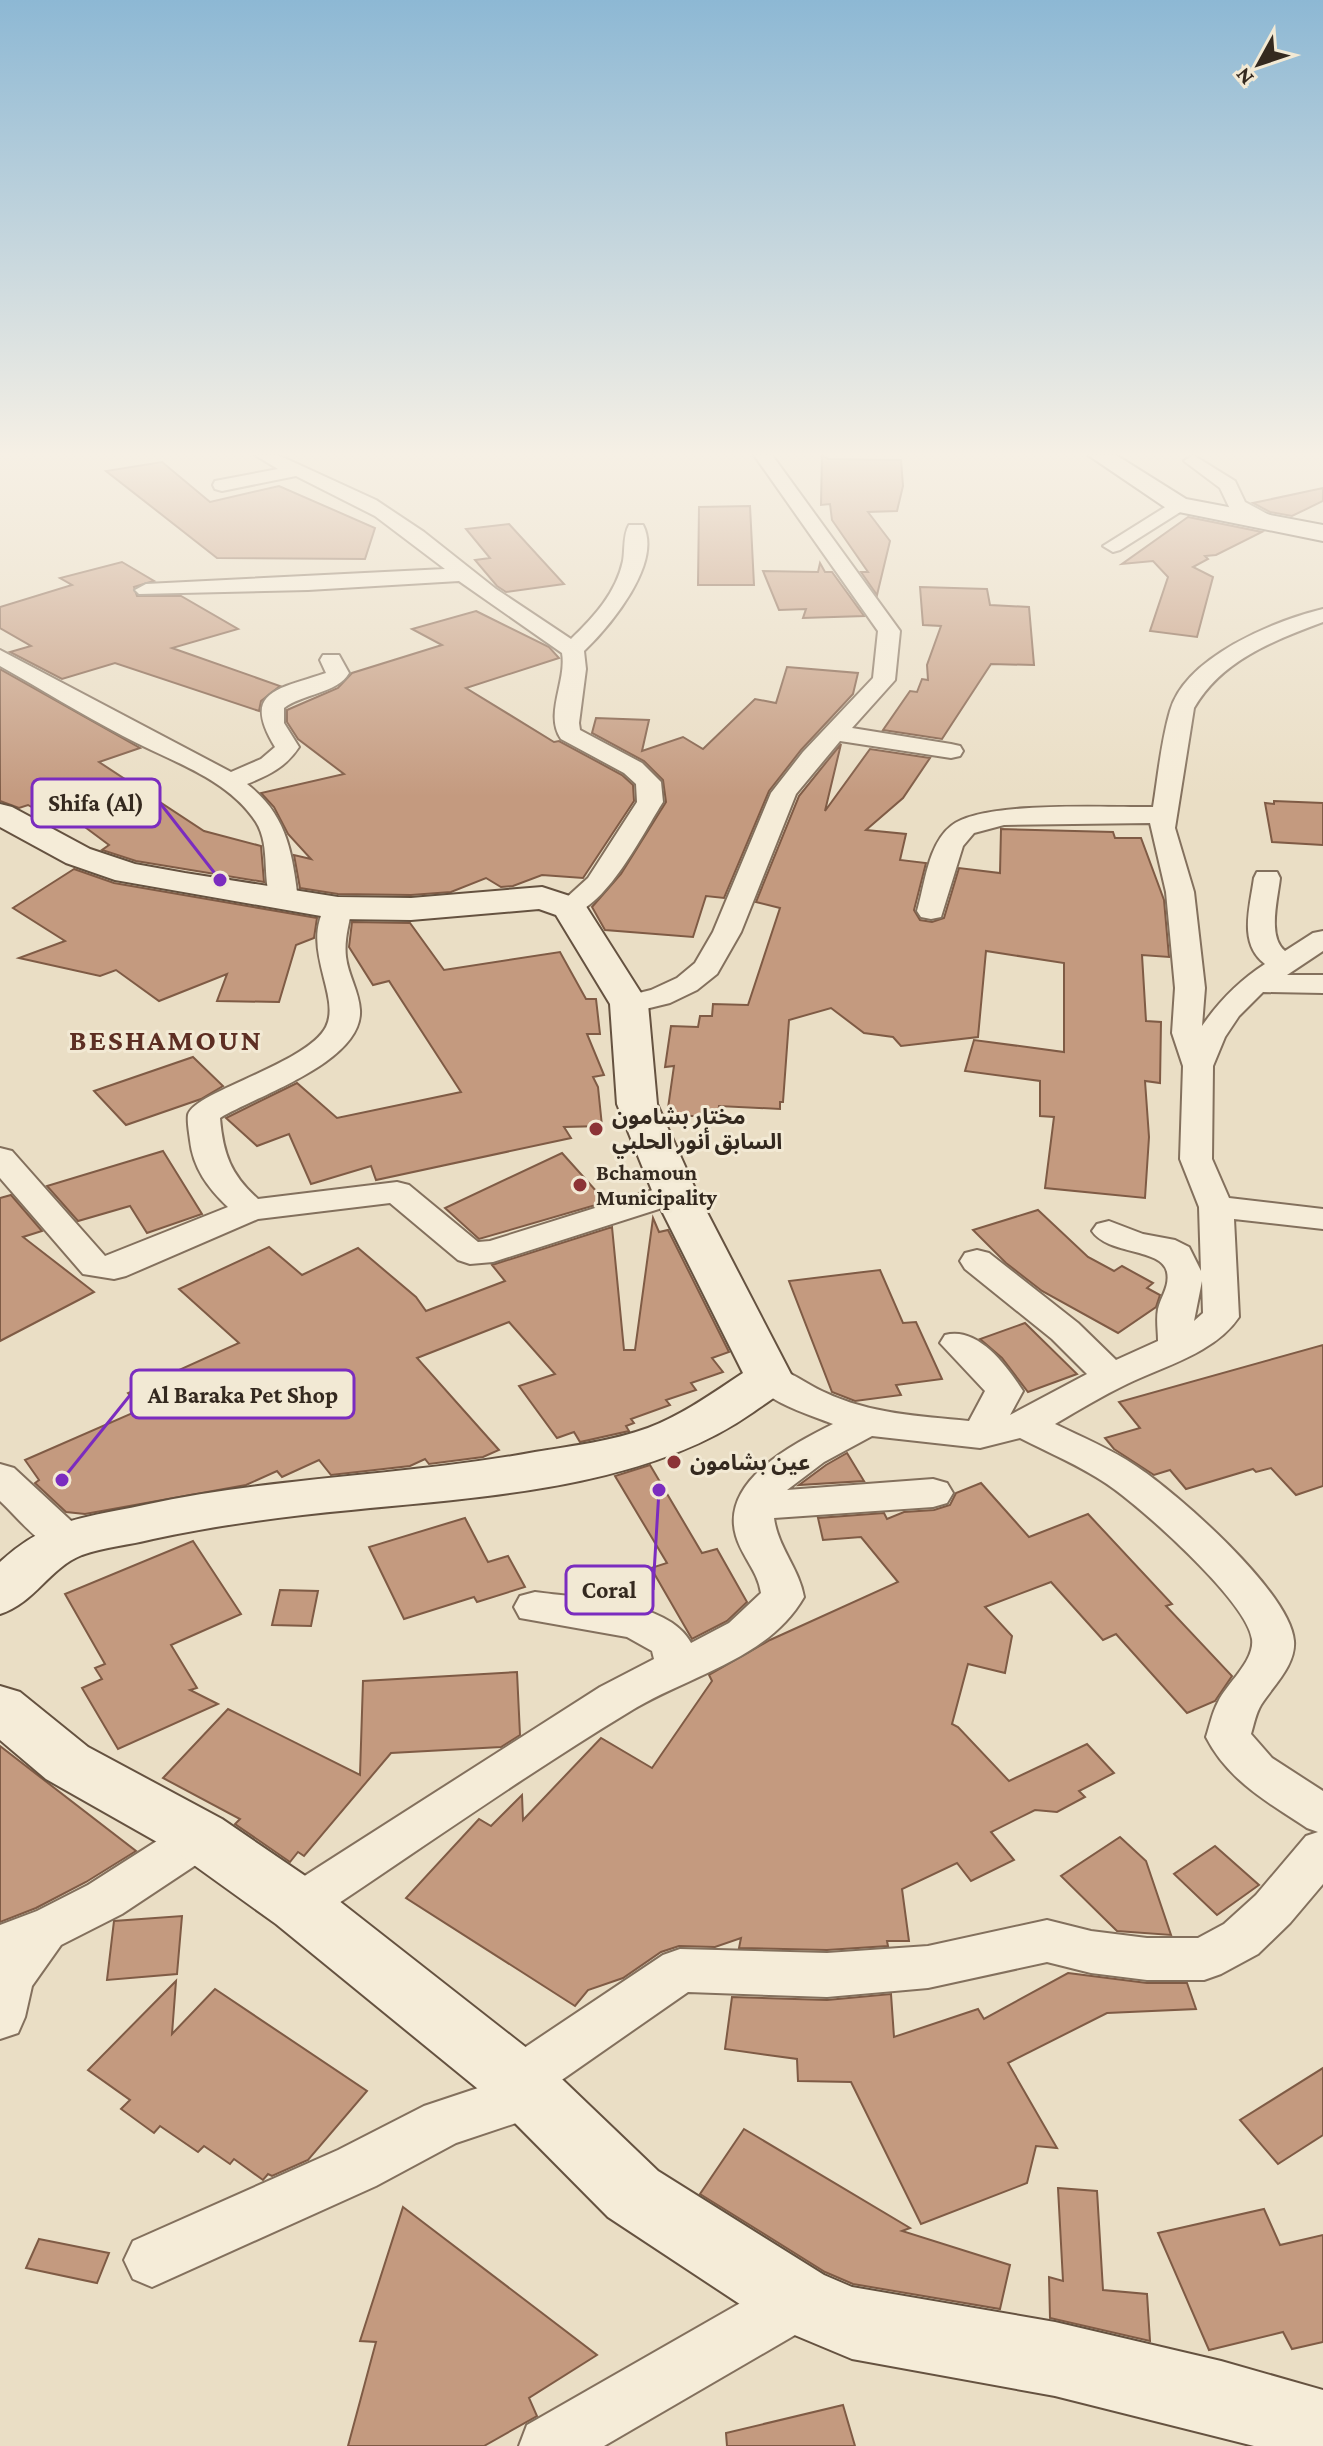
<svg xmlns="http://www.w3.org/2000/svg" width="1323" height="2446" viewBox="0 0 1323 2446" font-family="'Crimson Pro','Noto Sans Arabic',serif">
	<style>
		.building { fill: #c49a7f; stroke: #7f5b45; stroke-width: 2 }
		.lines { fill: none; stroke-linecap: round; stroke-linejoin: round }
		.street-casing { stroke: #83705d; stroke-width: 4 }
		.secondary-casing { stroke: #655240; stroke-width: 4 }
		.street { fill: #f5ecd8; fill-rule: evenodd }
		.secondary { fill: #f5ecd8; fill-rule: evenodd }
		.poi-dot { fill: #8c3336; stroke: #f2e9d4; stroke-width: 3 }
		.labels { text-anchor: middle; stroke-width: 6; stroke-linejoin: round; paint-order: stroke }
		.poi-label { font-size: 22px; font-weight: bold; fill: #34291f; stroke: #f2e9d4; text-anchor: start }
		.district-label { font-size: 30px; font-weight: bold; letter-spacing: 2px; fill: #5d2e23; stroke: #f2e9d4 }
		.leader { fill: none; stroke: #7b2cbf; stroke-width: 3 }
		.callout-dot { fill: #7b2cbf; stroke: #f2e9d4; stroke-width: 3 }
		.callout { fill: #f2e9d4; stroke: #7b2cbf; stroke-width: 3 }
		.callout-label { font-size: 24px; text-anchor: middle; font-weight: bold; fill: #34291f }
	</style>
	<rect width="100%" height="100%" fill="#eadec5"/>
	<g class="building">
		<polygon points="822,455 828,459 901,460 903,486 897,511 868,512 890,541 877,595 861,572 868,572 832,520 830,504 821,505"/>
		<polygon points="162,462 210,502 279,486 375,528 365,559 217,558 106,471"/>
		<polygon points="1323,488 1323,501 1292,516 1270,512 1253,503"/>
		<polygon points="750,506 754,585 698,585 699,507"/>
		<polygon points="1188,517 1262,532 1216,555 1205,556 1208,559 1193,567 1213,577 1197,637 1150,631 1168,577 1153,561 1122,564"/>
		<polygon points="509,524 564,584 506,592 497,586 475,560 490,558 466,529"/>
		<polygon points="122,562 154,581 134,587 137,596 181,596 238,629 172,648 280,686 261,701 259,711 115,663 62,679 10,652 31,646 0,628 0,607 72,585 60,578"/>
		<polygon points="820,563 825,572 832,572 864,616 803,618 806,609 779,610 763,571 818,572"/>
		<polygon points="920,587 987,589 990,605 1029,607 1034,665 991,664 942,739 883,730 910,691 917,692 922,679 928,680 927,665 941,626 923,625"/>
		<polygon points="476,611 549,647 559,658 466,688 554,742 559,741 622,775 633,785 634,801 583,878 542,875 513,886 501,887 486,878 451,892 411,895 338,894 300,888 294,855 311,859 288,834 274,807 261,793 344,774 298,739 287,722 287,710 338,688 352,673 442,645 412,629"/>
		<polygon points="787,667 858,673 853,694 801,750 769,791 724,898 706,896 693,937 605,930 592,907 621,874 666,802 663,780 644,761 592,733 596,718 649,720 642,751 683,737 703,749 755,699 776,703"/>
		<polygon points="0,669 140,748 99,762 204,831 261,846 264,882 136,861 102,850 109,845 54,804 37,810 28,805 19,808 0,801"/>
		<polygon points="841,744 825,811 870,749 930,758 903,798 866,830 906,834 900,860 926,863 914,910 920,920 932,922 944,918 959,868 1000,873 1001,829 1113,832 1115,838 1141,838 1164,900 1169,957 1142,955 1146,1021 1161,1022 1160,1083 1145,1081 1149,1137 1145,1198 1045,1188 1054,1117 1040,1116 1040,1081 965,1071 974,1040 1064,1052 1064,963 986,951 978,1037 901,1046 893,1037 864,1033 831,1008 789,1020 783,1102 780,1102 780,1109 719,1106 718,1117 667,1115 674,1066 665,1067 671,1026 698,1027 700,1016 712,1016 713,1004 748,1005 780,908 756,902 799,796"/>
		<polygon points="1274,801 1323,803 1323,845 1272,842 1265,803 1274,804"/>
		<polygon points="74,869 114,883 317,918 314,938 296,945 279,1002 217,1001 227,974 159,1001 116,970 100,976 19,958 65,941 13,908"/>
		<polygon points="352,922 410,923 444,970 560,952 586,999 596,999 600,1034 587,1034 604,1075 593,1077 598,1087 602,1126 564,1127 571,1138 376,1180 371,1166 311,1184 289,1134 257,1146 226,1118 297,1083 337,1118 461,1092 389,981 373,985 349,947"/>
		<polygon points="193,1057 223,1086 201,1099 126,1125 94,1091"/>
		<polygon points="163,1151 202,1214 147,1233 130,1206 78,1221 47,1186"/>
		<polygon points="562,1153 606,1202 479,1239 445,1208"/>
		<polygon points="11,1195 42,1231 23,1237 94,1292 0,1341 0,1198"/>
		<polygon points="1038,1210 1088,1257 1114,1271 1122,1266 1153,1283 1147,1288 1160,1295 1156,1307 1118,1333 1042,1291 1006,1263 973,1230"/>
		<polygon points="653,1218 659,1232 668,1230 729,1352 712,1358 723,1372 691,1383 696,1390 666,1400 670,1405 631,1419 634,1423 626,1426 629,1431 580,1442 574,1432 557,1438 519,1386 555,1374 509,1322 417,1358 499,1450 483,1457 429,1464 425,1459 410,1466 331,1475 319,1460 282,1477 277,1471 246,1485 85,1514 66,1512 35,1483 39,1480 25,1460 142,1409 128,1393 239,1343 179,1289 269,1247 302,1275 358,1248 416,1297 426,1311 505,1281 492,1265 612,1227 624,1350 635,1350"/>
		<polygon points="880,1270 903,1323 916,1322 942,1379 896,1385 901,1395 855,1401 832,1392 789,1281"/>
		<polygon points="1025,1323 1077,1374 1028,1392 1002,1358 980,1339"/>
		<polygon points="1323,1345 1323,1486 1296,1495 1271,1468 1256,1472 1253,1469 1186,1489 1170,1470 1154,1475 1114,1449 1105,1438 1140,1428 1119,1402"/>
		<polygon points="847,1453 864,1481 799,1485 826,1465"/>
		<polygon points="650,1465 702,1553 717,1549 747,1602 727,1621 692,1639 651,1568 667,1563 615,1476"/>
		<polygon points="981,1483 1029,1537 1088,1514 1172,1604 1166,1606 1232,1676 1215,1701 1187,1713 1116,1634 1103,1640 1051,1582 985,1607 1012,1636 1005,1673 968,1664 952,1724 958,1727 1009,1781 1087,1744 1114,1773 1079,1791 1085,1797 1057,1812 1035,1810 991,1832 1014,1860 971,1881 957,1863 902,1889 909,1941 887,1941 888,1946 827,1950 739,1948 741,1938 715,1947 679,1946 661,1952 623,1978 588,1990 575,2006 406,1898 479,1819 491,1826 522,1795 523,1820 601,1738 652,1768 712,1681 709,1675 770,1640 898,1582 861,1537 823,1540 818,1518 884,1513 887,1519 904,1512 934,1510 950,1505 956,1493"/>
		<polygon points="465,1518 488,1562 508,1556 525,1587 477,1602 474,1597 404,1619 369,1547"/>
		<polygon points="193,1541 241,1614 171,1645 197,1688 190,1690 218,1704 118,1749 82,1688 102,1679 95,1668 105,1664 65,1594"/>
		<polygon points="280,1590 318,1591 311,1626 272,1625"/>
		<polygon points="517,1672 520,1735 501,1747 391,1753 304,1856 298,1852 290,1862 235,1824 240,1819 163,1778 228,1709 360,1775 363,1681"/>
		<polygon points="0,1746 136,1851 86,1882 36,1908 0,1922"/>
		<polygon points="1120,1837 1146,1861 1171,1935 1117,1931 1061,1876"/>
		<polygon points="1215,1846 1259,1885 1217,1915 1174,1874"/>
		<polygon points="182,1916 177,1974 107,1980 114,1921"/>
		<polygon points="1068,1973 1147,1983 1187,1983 1196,2009 1107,2013 1008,2063 1057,2148 1036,2146 1027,2183 921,2224 851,2082 798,2081 797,2059 725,2049 732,1997 827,2000 891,1994 894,2037 978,2009 984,2019"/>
		<polygon points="176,1981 172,2034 215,1989 367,2091 308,2160 272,2176 268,2174 263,2180 234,2159 230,2164 204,2146 198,2152 160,2126 154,2133 121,2109 130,2100 88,2070"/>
		<polygon points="1323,2068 1323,2135 1278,2164 1240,2120"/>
		<polygon points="744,2129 910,2228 902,2231 1010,2265 1000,2309 853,2284 825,2272 700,2194"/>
		<polygon points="1058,2188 1097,2191 1103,2290 1147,2294 1150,2341 1050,2318 1049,2277 1063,2281"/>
		<polygon points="403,2207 597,2355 529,2398 537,2416 484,2446 348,2446 376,2342 360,2341"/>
		<polygon points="1264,2209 1280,2245 1323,2235 1323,2342 1292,2349 1283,2332 1209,2350 1158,2233"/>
		<polygon points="39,2239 109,2253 97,2283 26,2268"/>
		<polygon points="843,2405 855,2446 727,2446 726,2433"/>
	</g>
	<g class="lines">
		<g class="street-casing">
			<g id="street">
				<path d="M255 455H278L376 500 424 532 496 589 571 639C594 617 616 593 623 561 625 550 623 535 629 525H643C663 563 610 626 584 651L586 669 579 723 580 730 642 763 661 782 663 802C644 831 599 924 559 914L555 908 588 878 637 802 636 784 624 773 561 739C544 714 567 681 562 653L459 581 308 590 139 594 135 590 146 584 445 569 375 516 296 476 222 491 215 489 213 485 215 481 278 469Z"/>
				<polygon points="754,455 772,455 900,631 895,680 852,728 951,744 960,746 963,751 960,756 951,758 840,741 796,794 741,932 717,974 697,990 670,1003 629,1013 619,1010 614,1004 619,998 651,990 677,978 695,963 713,932 771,793 803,752 873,678 878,631"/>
				<polygon points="1193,455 1235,481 1245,502 1273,517 1276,521 1273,525 1259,525 1230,509 1220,488 1184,461"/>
				<polygon points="1178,499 1185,501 1188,505 1185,509 1120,550 1113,552 1103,546"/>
				<path d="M1323 609V622C1273 641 1222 660 1194 708L1175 828 1194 892 1205 988 1202 1026C1220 1000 1239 981 1265 964 1238 944 1250 907 1254 878L1257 872H1277L1280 878C1278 898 1267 937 1285 951L1313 933 1323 931V951L1287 975H1323V993L1263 992 1239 1016 1225 1037 1213 1066 1212 1159 1229 1198 1323 1209V1229L1234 1219 1239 1317C1215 1353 1164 1366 1127 1384 1102 1396 1079 1410 1055 1424 1082 1437 1111 1449 1136 1466 1177 1493 1290 1592 1294 1641 1296 1665 1273 1686 1261 1705 1256 1713 1254 1724 1251 1734L1272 1758 1323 1791V1884L1290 1923 1258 1954 1221 1974 1204 1980H1147L1091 1973 1047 1962 928 1988 827 1997 688 1992 553 2086 557 2095 549 2112 456 2143 376 2186 152 2287 133 2279 124 2260 133 2241 338 2150 424 2106 493 2083 500 2064 663 1955 680 1949 827 1953 928 1946 1047 1920 1091 1931 1147 1938H1198L1224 1924 1256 1895 1306 1836 1318 1832 1307 1828C1267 1802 1228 1780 1206 1737 1210 1725 1212 1713 1218 1702 1227 1683 1255 1661 1252 1639 1247 1601 1140 1506 1107 1484 1079 1465 1049 1453 1020 1438L980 1448 872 1436 824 1462 787 1490 933 1479 947 1483 953 1493 947 1503 933 1507 774 1518C778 1548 799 1568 804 1597 768 1660 687 1676 629 1712 522 1777 419 1850 315 1919L298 1925 281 1919 274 1905 281 1891 600 1687 654 1659 652 1651 627 1637 520 1618 514 1607 520 1596 535 1592C578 1598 669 1600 691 1643L729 1623 761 1593C758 1571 742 1557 736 1536 720 1481 793 1444 833 1424 807 1414 766 1402 750 1378L756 1369C782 1362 801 1382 824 1392 870 1414 919 1416 969 1421L985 1391 940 1343 945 1335C978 1326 1007 1366 1023 1391L1010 1415 1087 1374 1052 1339 965 1269 960 1261 965 1253 977 1250 989 1253 1078 1323 1116 1360 1158 1341C1158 1331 1156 1319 1158 1309 1161 1296 1170 1286 1167 1272 1162 1248 1108 1255 1092 1231L1097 1224 1109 1221 1143 1234 1175 1240 1189 1247 1201 1271 1199 1207 1180 1159 1183 1066 1172 1033 1175 988 1166 892 1150 823 1004 825 974 833 963 846 941 917 931 919 921 917 917 911C925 884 928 844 951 826 982 800 1109 808 1153 807 1158 776 1161 742 1170 711 1185 657 1274 621 1323 609ZM1202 1281 1203 1313 1194 1321Z"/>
				<path d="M0 650 231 772 261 759 275 747C240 690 280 689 326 673L320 660 323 655H339L349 673C338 693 302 694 284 708V723L299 747C286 767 269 775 247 784 287 815 292 852 298 899L294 905 284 907 274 905C260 884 272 847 256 822 227 777 167 760 123 736 81 714 41 689 0 666Z"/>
				<path d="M338 900 348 902 352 908C349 924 344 940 346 957 348 975 359 991 360 1010 363 1062 256 1096 220 1118 223 1154 231 1175 258 1199L397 1182 409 1185 478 1242 490 1241 675 1183 687 1186 692 1193 687 1200 493 1262 470 1264 458 1260 390 1203 258 1219 126 1276 114 1279 83 1274 0 1178V1148L12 1151 105 1256 228 1207C208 1188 193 1168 190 1140 189 1132 187 1122 188 1115 193 1092 307 1064 326 1027 342 995 298 947 328 902Z"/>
				<path d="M0 1464 14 1468 81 1530 87 1540 81 1550C48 1560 23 1522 0 1501Z"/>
				<polygon points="201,1818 217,1823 224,1837 217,1851 122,1914 61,1945 32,1986 25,2017 18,2033 0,2039 0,1925 37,1911 88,1885 185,1823"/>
				<polygon points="799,2273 819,2281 827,2301 819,2321 604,2446 519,2446 527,2425 779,2281"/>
			</g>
		</g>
		<g class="secondary-casing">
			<g id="secondary">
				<polygon points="1088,455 1116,455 1186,499 1323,525 1323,541 1169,510"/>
				<path d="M0 804 12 807 90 849 135 864 185 873 338 897 411 898 542 887 582 900 648 1004 657 1104 697 1193 793 1378C783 1394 767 1402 752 1413 644 1489 479 1497 351 1510 285 1516 218 1525 153 1539 130 1545 104 1547 82 1555 49 1568 35 1603 0 1614V1562C46 1519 84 1518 144 1505 273 1477 405 1476 535 1452 572 1446 612 1441 648 1428 682 1415 713 1393 743 1373L653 1193 617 1104 610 1004 556 915 539 909 411 920 338 919 115 880 66 863 0 827Z"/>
				<polygon points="0,1686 20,1692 88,1747 222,1819 320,1886 542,2060 658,2171 824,2275 852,2287 1055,2322 1221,2361 1323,2390 1323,2446 1254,2446 1055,2396 852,2359 773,2326 608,2217 494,2102 276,1924 180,1855 46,1779 0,1740"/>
			</g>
		</g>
		<use href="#street" class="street"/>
		<use href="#secondary" class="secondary"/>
	</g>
	<linearGradient id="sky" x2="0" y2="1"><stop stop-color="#8db8d4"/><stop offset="0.57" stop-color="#f6f0e5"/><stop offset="1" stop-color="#f6f0e5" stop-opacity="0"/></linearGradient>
	<rect width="1323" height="797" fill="url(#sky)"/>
	<g class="poi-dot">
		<circle cx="596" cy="1129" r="8"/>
		<circle cx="580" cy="1185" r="8"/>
		<circle cx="674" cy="1462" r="8"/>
	</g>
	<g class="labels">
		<g class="poi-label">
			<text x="612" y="1124">مختار بشامون<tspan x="612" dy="25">السابق أنور الحلبي</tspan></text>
			<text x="596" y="1180">Bchamoun<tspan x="596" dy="25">Municipality</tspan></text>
			<text x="690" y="1470">عين بشامون</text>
		</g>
		<g class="district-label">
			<text x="166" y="1050">BESHAMOUN</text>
		</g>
	</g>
	<path class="leader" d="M220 880L160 803M62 1480L131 1394M659 1490L653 1590"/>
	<g class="callout-dot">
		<circle cx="220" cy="880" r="8"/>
		<circle cx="62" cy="1480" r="8"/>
		<circle cx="659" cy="1490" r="8"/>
	</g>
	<g class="callout">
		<rect x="32" y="779" width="128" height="48" rx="8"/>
		<rect x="131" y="1370" width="223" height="48" rx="8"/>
		<rect x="566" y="1566" width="87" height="48" rx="8"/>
	</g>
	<g class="callout-label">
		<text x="96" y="811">Shifa (Al)</text>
		<text x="243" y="1403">Al Baraka Pet Shop</text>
		<text x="609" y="1598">Coral</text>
	</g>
	<g transform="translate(1259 64) rotate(230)" stroke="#f2e9d4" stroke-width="6" paint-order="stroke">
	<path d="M0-6L14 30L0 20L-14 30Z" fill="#34291f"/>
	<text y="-12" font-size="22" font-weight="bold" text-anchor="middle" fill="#34291f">N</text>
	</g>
</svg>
